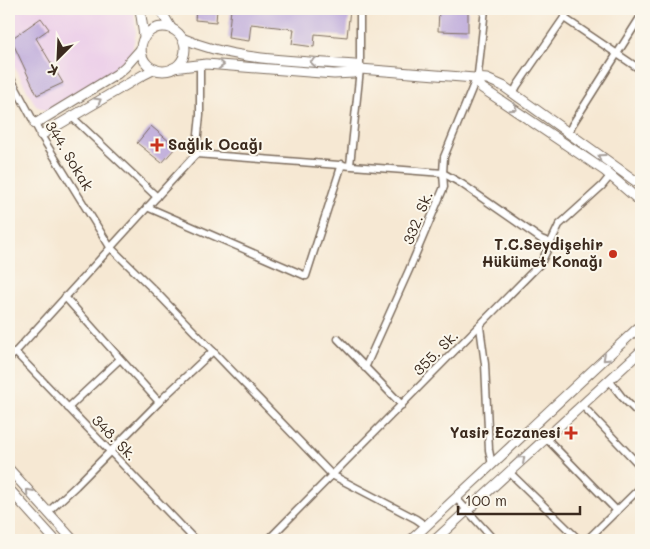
<svg xmlns="http://www.w3.org/2000/svg" width="650" height="549" viewBox="0 0 650 549" font-family="Mali,sans-serif">
	<style>
		.built { fill: #edd1e9 }
		.building { fill: #bca8da }
		.lines { fill: none; stroke-linecap: round; stroke-linejoin: round }
		.minor-casing { stroke: #7c6c5d; stroke-width: 9 }
		.tertiary-casing { stroke: #7c6c5d; stroke-width: 11 }
		.secondary-casing { stroke: #7c6c5d; stroke-width: 11 }
		.minor { stroke: #fff; stroke-width: 6 }
		.tertiary { stroke: #fff; stroke-width: 9 }
		.secondary { stroke: #fff; stroke-width: 9 }
		.oneway { stroke: #a79f9a }
		.poi-dot { fill: #c8321e; stroke: #fbf7ec; stroke-width: 2 }
		.labels { text-anchor: middle; stroke-width: 4; stroke-linejoin: round; paint-order: stroke }
		.poi-label { font-size: 15px; font-weight: bold; fill: #3b2a1e; stroke: #fbf7ec; text-anchor: end }
		.street-label { font-size: 15px; fill: #3b2a1e; stroke: #fbf7ec }
	</style>
	<rect width="100%" height="100%" fill="#fbf7ec"/>
	<filter id="ink" filterUnits="userSpaceOnUse"><feTurbulence type="fractalNoise" baseFrequency=".02" numOctaves="2"/><feDisplacementMap in="SourceGraphic" scale="10" xChannelSelector="R" yChannelSelector="G"/><feConvolveMatrix kernelMatrix="1 2 1 2 8 2 1 2 1" color-interpolation-filters="sRGB"/></filter>
	<filter id="wash" filterUnits="userSpaceOnUse"><feTurbulence type="fractalNoise" baseFrequency=".0096" numOctaves="4" result="noise"/><feDisplacementMap in="SourceGraphic" scale="20" xChannelSelector="R" yChannelSelector="G"/><feGaussianBlur stdDeviation="1.12" result="paint"/><feColorMatrix in="noise" values="0 0 0 0 0 0 0 0 0 0 0 0 0 0 0 0 0 1.4 0 .05"/><feComposite in="paint" operator="in"/></filter>
	<g filter="url(#wash)">
		<rect width="100%" height="100%" fill="#f6e8d3"/>
		<polygon class="built" points="9,9 134,9 136,33 131,55 115,71 48,111 36,106 9,57"/>
		<g id="blocks">
			<g class="building">
				<polygon points="196,9 217,9 216,22 195,20"/>
				<polygon points="231,9 350,9 347,37 315,34 314,47 292,44 294,29 251,24 249,41 228,38"/>
				<polygon points="439,9 468,9 468,32 438,31"/>
				<polygon points="41,18 49,29 36,38 63,83 37,95 11,39"/>
				<polygon points="151,126 176,147 162,163 137,143"/>
			</g>
		</g>
	</g>
	<g filter="url(#ink)">
		<use href="#blocks" fill-opacity="0" stroke="#7c6c5d" stroke-width="1"/>
		<g class="lines">
			<g class="minor-casing">
				<g id="minor">
					<polyline points="564,18 641,70"/>
					<polyline points="9,75 42,137 110,247 159,295 332,475 416,519 426,526"/>
					<polyline points="513,94 517,86 570,9"/>
					<polyline points="72,117 157,197"/>
					<polyline points="569,133 572,125 641,16"/>
					<polyline points="196,154 443,173 462,184 541,239 551,243"/>
					<polyline points="350,165 360,69 360,9"/>
					<polyline points="147,207 306,276 342,164"/>
					<polyline points="65,297 159,402"/>
					<polyline points="480,327 485,364 489,450 492,465"/>
					<polyline points="338,339 402,405"/>
					<polyline points="15,352 195,540"/>
					<polyline points="9,359 196,154 200,115 200,65"/>
					<polyline points="365,368 409,270 444,187 443,173 444,157 478,74 485,9"/>
					<polyline points="609,380 622,397 641,416"/>
					<polyline points="582,405 641,467"/>
					<polyline points="68,408 120,359"/>
					<polyline points="546,438 617,511"/>
					<polyline points="509,472 579,540"/>
					<polyline points="456,498 494,540"/>
					<polyline points="48,512 76,486 165,396 213,351"/>
					<polyline points="268,540 541,263 559,225 602,186 611,175"/>
					<polyline points="587,540 641,487"/>
				</g>
			</g>
			<g class="tertiary-casing">
				<g id="tertiary">
					<polyline points="140,9 144,36"/>
					<polyline points="160,9 171,28"/>
					<circle cx="163" cy="49" r="22"/>
					<path d="M182 38C236 62 297 60 355 65L360 69 487 79 503 86 641 185"/>
					<polyline points="173,68 206,64 334,74 354,73 360,69"/>
					<polyline points="476,79 482,88 605,171 641,202"/>
					<polyline points="35,124 117,74 125,67 141,49"/>
					<polyline points="41,135 143,75 155,69"/>
					<polyline points="9,469 73,540"/>
					<polyline points="9,489 55,540"/>
				</g>
			</g>
			<g class="secondary-casing">
				<g id="secondary">
					<polyline points="411,540 641,325"/>
					<polyline points="435,540 641,351"/>
				</g>
			</g>
			<use href="#minor" class="minor"/>
			<use href="#tertiary" class="tertiary"/>
			<use href="#secondary" class="secondary"/>
		</g>
		<defs><path id="oneway-chevron" d="M-2-3.5L2.5 0L-2 3.5" fill="none" stroke-width="1.6" stroke-linecap="round" stroke-linejoin="round" transform="scale(1.25)"/></defs>
		<g class="oneway">
			<use href="#oneway-chevron" transform="translate(313 62) rotate(-176)"/>
			<use href="#oneway-chevron" transform="translate(221 65) rotate(3)"/>
			<use href="#oneway-chevron" transform="translate(98 101) rotate(-30)"/>
			<use href="#oneway-chevron" transform="translate(514 108) rotate(33)"/>
			<use href="#oneway-chevron" transform="translate(601 157) rotate(-144)"/>
			<use href="#oneway-chevron" transform="translate(606 358) rotate(137)"/>
			<use href="#oneway-chevron" transform="translate(522 459) rotate(-42)"/>
			<use href="#oneway-chevron" transform="translate(29 492) rotate(-132)"/>
		</g>
	</g>
	<g class="poi-dot">
		<path d="M154.5 137.5h5v5h5v5h-5v5h-5v-5h-5v-5h5z"/>
		<circle cx="613" cy="254" r="5"/>
		<path d="M568.5 425.5h5v5h5v5h-5v5h-5v-5h-5v-5h5z"/>
	</g>
	<g class="labels">
		<g class="poi-label">
			<text x="168" y="150" text-anchor="start">Sağlık Ocağı</text>
			<text x="603" y="250">T.C.Seydişehir<tspan x="603" dy="17">Hükümet Konağı</tspan></text>
			<text x="561" y="438">Yasir Eczanesi</text>
		</g>
		<g class="street-label">
			<text transform="translate(69 156) rotate(59)" y="5">344. Sokak</text>
			<text transform="translate(418 218) rotate(-68)" y="5">332. Sk.</text>
			<text transform="translate(436 353) rotate(-45)" y="5">355. Sk.</text>
			<text transform="translate(114 438) rotate(46)" y="5">348. Sk.</text>
		</g>
	</g>
	<rect width="650" height="549" fill="none" stroke="#fbf7ec" stroke-width="30"/>
	<g transform="translate(58 58) rotate(204)" stroke="#fbf7ec" stroke-width="4" paint-order="stroke">
	<path d="M0-4L9 19L0 12L-9 19Z" fill="#3b2a1e"/>
	<text y="-8" font-size="14" font-weight="bold" text-anchor="middle" fill="#3b2a1e">K</text>
	</g>
	<path d="M458 506v8h122v-8" fill="none" stroke="#3b2a1e" stroke-width="2.5"/>
	<text x="465" y="506" font-size="15" fill="#3b2a1e" stroke="#fbf7ec" stroke-width="4" paint-order="stroke">100 m</text>
</svg>
